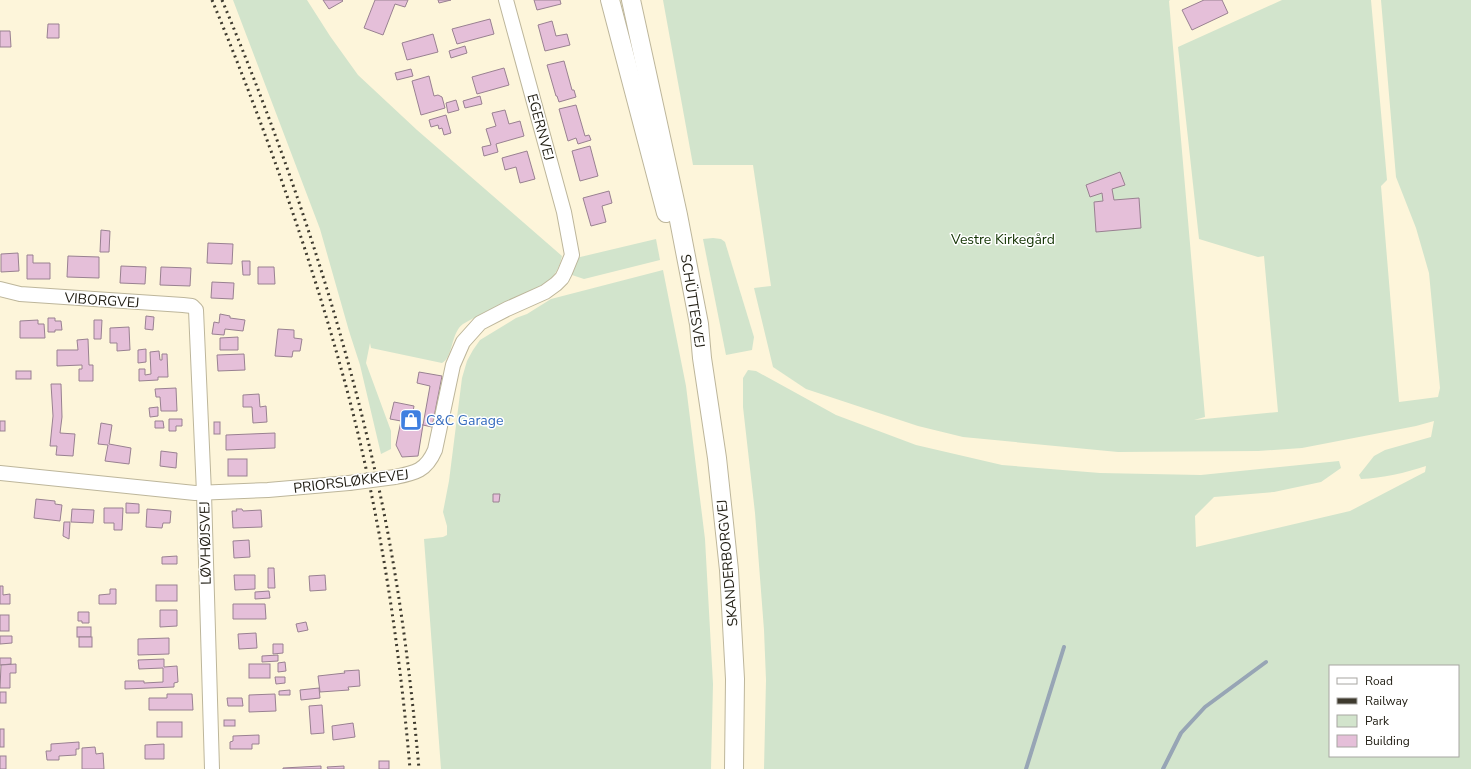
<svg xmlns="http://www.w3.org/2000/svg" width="1471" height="769" viewBox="0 0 1471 769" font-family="'Nunito Sans',sans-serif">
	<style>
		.green { fill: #d2e4cc; fill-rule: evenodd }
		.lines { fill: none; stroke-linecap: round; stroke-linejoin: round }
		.stream { stroke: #97a5b5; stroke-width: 4 }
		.building { fill: #e5bfd9; stroke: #998191 }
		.minor-casing { stroke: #bdb69b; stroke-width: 16 }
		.major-casing { stroke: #bdb69b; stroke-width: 20 }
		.minor { stroke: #fff; stroke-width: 14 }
		.major { stroke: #fff; stroke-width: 18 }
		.rail { stroke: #3e3a2e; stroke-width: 3; stroke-dasharray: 2 4; stroke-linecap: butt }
		.minor-bridge-casing { stroke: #bdb69b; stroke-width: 16; stroke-linecap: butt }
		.minor-bridge { stroke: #fff; stroke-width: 14 }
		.labels { text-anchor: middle; stroke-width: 3; stroke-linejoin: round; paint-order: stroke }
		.street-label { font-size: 14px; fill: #232016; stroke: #fff }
		.park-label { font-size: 14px; fill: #123302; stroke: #fff }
		.shop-label { font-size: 14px; fill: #366cbe; stroke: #fff; text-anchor: start }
	</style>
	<rect width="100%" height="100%" fill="#fdf5da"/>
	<g class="green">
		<path d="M233 0H307L330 36 358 75 417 130 562 256C560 265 557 272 550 280 538 293 509 301 493 308 483 313 473 318 463 324 451 332 453 358 442 363L371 348 370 343 366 363 391 431V449L381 454 360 365 349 331 320 229Z"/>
		<path d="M663 0H1170L1169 1 1205 417 1194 420 1278 412 1264 256 1258 257 1199 239 1178 47 1282 0H1371L1387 180 1381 186 1399 402 1438 397 1440 388 1429 273 1416 228 1396 177 1381 0H1471V769H764L766 680 764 630 755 513 743 407V378L748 370 756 371 836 415 916 445 1002 465 1100 473 1201 475 1339 461 1341 468 1321 482 1274 492 1214 497 1195 516 1196 547 1350 511 1425 472 1426 466C1405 473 1383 478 1361 479L1359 475 1374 456 1385 450 1431 437 1434 421 1416 426 1302 448 1258 451 1118 452 963 437 918 426 806 389 773 367 754 288 771 286 753 165H693ZM1330 666H1458V756H1330Z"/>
		<polygon points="713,238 721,239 725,242 754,337 752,350 726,355 703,239"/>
		<polygon points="656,239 660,260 584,279 572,275 576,258"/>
		<polygon points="663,270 686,386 705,539 713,684 711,769 441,769 424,539 443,537 447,535 447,526 443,512 449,481 462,378 467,361 473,350 480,340 516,318 527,314 551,299"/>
	</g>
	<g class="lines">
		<g class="stream">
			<polyline points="1026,769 1064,647"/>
			<polyline points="1163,769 1181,733 1205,707 1266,662"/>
		</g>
	</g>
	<g class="building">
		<polygon points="323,0 342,0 343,1 329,9"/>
		<polygon points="375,0 408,0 405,7 395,4 383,35 364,28"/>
		<polygon points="438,0 451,0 439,3"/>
		<polygon points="534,0 560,0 561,4 537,10"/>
		<polygon points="1204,0 1222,0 1228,13 1192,30 1182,10"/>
		<polygon points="490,19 494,34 457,44 452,29"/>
		<polygon points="552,21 556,36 567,34 570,45 545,51 538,25"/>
		<polygon points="48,24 59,24 59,38 47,38"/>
		<polygon points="0,31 10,31 11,47 0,47"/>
		<polygon points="433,34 438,52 407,60 402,43"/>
		<polygon points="465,46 467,53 451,58 449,51"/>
		<polygon points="564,61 572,90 574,90 576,97 559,102 557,96 556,96 547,65"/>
		<polygon points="504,68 509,85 477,94 472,77"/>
		<polygon points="411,69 413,76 397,80 395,73"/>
		<polygon points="429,76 434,96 438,95 442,97 445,108 421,115 412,81"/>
		<polygon points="480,96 482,104 465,108 463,101"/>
		<polygon points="456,100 459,110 448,113 446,103"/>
		<polygon points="576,105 585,136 589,135 591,140 578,144 576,138 568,141 559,109"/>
		<polygon points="505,110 509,124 520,121 524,136 496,144 498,152 484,156 482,147 491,145 486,129 496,126 492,113"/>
		<polygon points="446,115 451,133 444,135 442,128 439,129 438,125 431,127 429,120"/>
		<polygon points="590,146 598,176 580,181 572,151"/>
		<polygon points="527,151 535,179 520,183 516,167 505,170 502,158"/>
		<polygon points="1120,172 1125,185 1112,189 1114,200 1139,198 1141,228 1096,232 1094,202 1103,201 1102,193 1090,197 1086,185"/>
		<polygon points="609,191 612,203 602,206 606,222 591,226 583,198"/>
		<polygon points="101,230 110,231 109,252 100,252"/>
		<polygon points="208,243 233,244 232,264 207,263"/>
		<polygon points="18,253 19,271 1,272 1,254"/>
		<polygon points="27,255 33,255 33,263 50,263 50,279 27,279"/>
		<polygon points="68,256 99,257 99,278 67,277"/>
		<polygon points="242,261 250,261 250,275 243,275"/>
		<polygon points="121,266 146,267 145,284 120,283"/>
		<polygon points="161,267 191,268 190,286 160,285"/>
		<polygon points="258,267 274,267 275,284 258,284"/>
		<polygon points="212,282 234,283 233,299 211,298"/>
		<polygon points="220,314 230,316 230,318 245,320 243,331 225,329 224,335 212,334 214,322 219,323"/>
		<polygon points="146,316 154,317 153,330 145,329"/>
		<polygon points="48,318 55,318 55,321 61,321 62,330 55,330 55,332 48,332"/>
		<polygon points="38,320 38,324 44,324 45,338 20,338 20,321"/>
		<polygon points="94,320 102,320 101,339 94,339"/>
		<polygon points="129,327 130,350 117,351 117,343 110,343 110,328"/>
		<polygon points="278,329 294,330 294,338 302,339 300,351 293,351 292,357 275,356"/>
		<polygon points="238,337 238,350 220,350 220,338"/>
		<polygon points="88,339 89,365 93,365 93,381 79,381 79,369 82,369 82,365 57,366 57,350 78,350 77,340"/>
		<polygon points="146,349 146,362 138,363 138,350"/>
		<polygon points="159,351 160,360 162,360 162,354 167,354 168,377 158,377 158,380 139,381 139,369 145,369 145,375 151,374 150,352"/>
		<polygon points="244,354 245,370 218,371 217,355"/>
		<rect x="16" y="371" width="15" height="8"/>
		<polygon points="419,372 442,376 432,427 423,425 430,386 417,383"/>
		<polygon points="51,384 61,384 62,417 60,433 75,434 73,456 56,455 57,446 50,446 53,416"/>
		<polygon points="176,388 177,411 161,411 160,397 156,397 155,389"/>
		<polygon points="259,394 260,407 266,406 267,422 253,423 252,407 243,407 243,395"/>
		<polygon points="394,402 414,406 411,423 423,425 418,456 402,457 396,445 401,421 390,419"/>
		<polygon points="158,407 158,416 150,417 149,408"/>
		<polygon points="169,419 182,419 182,426 176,426 176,431 169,431"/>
		<rect x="0" y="421" width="5" height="10"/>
		<polygon points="155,421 163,421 164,428 155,428"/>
		<rect x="214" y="422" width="6" height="12"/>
		<polygon points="101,423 112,425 109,444 131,448 129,464 105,461 108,445 98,444"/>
		<polygon points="275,433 275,448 226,450 226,435"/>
		<polygon points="161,451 177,453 176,468 160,466"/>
		<rect x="228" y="459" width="19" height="17"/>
		<polygon points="493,494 500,494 499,502 493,502"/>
		<polygon points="36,499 55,501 55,504 62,505 60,521 34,518"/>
		<polygon points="126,503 139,504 139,513 126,513"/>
		<polygon points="104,508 123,508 122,530 114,530 114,523 104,523"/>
		<polygon points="72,509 94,510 93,523 71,522"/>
		<polygon points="147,509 171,511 170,523 163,523 162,528 146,527"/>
		<polygon points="236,509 242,509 243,511 261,510 262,527 233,528 232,511 237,511"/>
		<polygon points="64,522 70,522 69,539 63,536"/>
		<polygon points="249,540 250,557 234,558 233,541"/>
		<polygon points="177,556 177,564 162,564 162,557"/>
		<polygon points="268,568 274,568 275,588 268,588"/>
		<polygon points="234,575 255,575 255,589 235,590"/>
		<polygon points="325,575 326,590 310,591 309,576"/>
		<rect x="156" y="585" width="21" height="16"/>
		<polygon points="0,586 3,586 3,595 10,594 10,604 0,604"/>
		<polygon points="110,589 116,589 116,604 99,604 99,595 110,594"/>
		<polygon points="269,591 270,598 255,599 255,592"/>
		<polygon points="233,604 265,604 266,619 233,619"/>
		<polygon points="160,610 177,610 177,626 160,627"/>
		<polygon points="78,612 89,612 89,623 82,623 82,621 78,621"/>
		<rect x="0" y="615" width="9" height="16"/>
		<polygon points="306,622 308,630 298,632 296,624"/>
		<rect x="77" y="627" width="14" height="10"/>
		<polygon points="256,633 257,648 239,649 238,634"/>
		<polygon points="0,636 12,636 12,643 0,644"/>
		<rect x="79" y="637" width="13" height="10"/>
		<polygon points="169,638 169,654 138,655 138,639"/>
		<polygon points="273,644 283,644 283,653 273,654"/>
		<polygon points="278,655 278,661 262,662 262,656"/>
		<polygon points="0,658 11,658 11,664 0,665"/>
		<polygon points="164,659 164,667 177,666 178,682 174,683 174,687 125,689 125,681 144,681 144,683 163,682 163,668 139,669 138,660"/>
		<polygon points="285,662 286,671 278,672 278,663"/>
		<polygon points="16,664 16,673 10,673 10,688 0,688 1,665"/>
		<rect x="249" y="664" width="21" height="14"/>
		<polygon points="359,670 360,686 348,687 349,690 320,692 318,676 345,673 344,671"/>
		<polygon points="275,677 285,677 285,683 276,684"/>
		<polygon points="319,688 320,698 301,700 300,690"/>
		<polygon points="290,690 290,695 279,695 279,691"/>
		<rect x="0" y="692" width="6" height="11"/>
		<polygon points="167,694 192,694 193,710 149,710 149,698 167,698"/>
		<polygon points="275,694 276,711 249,712 249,695"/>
		<polygon points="227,698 242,698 243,706 228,706"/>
		<polygon points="322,705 324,733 311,734 309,706"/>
		<rect x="224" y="720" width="11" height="6"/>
		<rect x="157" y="722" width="25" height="15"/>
		<polygon points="353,723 355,737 333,740 332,726"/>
		<rect x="0" y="729" width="4" height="18"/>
		<polygon points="259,735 259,744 252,744 252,749 230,749 230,742 233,741 233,736"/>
		<polygon points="79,742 79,749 76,749 76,755 59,756 59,760 47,760 46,751 51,751 51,744"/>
		<polygon points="164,744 164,759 145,759 145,745"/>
		<polygon points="95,747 96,754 103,753 104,769 82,769 82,748"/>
		<rect x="0" y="756" width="6" height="13"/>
		<rect x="379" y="761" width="10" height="8"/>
		<polygon points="321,766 321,769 283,769 283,768"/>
		<polygon points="344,766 344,769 328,769 327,767"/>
	</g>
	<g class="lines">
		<g class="minor-casing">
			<g id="minor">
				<polyline points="0,289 20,294 183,305 192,306 196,310 204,493 212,769"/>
				<polyline points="0,473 195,493 268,490 349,483"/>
				<path d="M395 477C415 473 426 471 435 450L453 365 463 342 480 323 507 309 545 292 556 284 562 278 565 272 572 255 564 212 506 0"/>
			</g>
		</g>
		<g class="major-casing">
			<g id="major">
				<polyline points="610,0 666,213"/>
				<polyline points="631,0 678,215 699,324 702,358 717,458 729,570 735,679 734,769"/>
			</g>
		</g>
		<use href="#minor" class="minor"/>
		<use href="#major" class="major"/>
		<g class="rail">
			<path d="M212 0C265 127 311 257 347 390 380 514 399 641 410 769"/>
			<path d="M222 0C290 162 346 331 382 503 400 591 411 680 419 769"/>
		</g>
		<g class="minor-bridge-casing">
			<polyline id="minor-bridge" points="349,483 395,477"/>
		</g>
		<use href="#minor-bridge" class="minor-bridge"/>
	</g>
	<defs>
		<g id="shop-square" transform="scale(1.15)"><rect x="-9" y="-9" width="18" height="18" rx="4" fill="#3f7fe0" stroke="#fff"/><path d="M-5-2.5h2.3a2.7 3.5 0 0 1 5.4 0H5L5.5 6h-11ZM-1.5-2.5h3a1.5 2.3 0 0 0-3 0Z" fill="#fff"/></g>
	</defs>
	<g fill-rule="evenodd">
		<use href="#shop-square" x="411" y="420"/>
	</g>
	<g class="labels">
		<g class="street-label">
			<text transform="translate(541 127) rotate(75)" y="5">EGERNVEJ</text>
			<text transform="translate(102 300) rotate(4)" y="5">VIBORGVEJ</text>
			<text transform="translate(693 301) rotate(81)" y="5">SCHÜTTESVEJ</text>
			<text transform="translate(351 481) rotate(-7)" y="5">PRIORSLØKKEVEJ</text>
			<text transform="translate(205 543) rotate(-91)" y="5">LØVHØJSVEJ</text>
			<text transform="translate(727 563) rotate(-95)" y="5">SKANDERBORGVEJ</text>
		</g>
		<g class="park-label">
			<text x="1003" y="244">Vestre Kirkegård</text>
		</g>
		<g class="shop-label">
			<text x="426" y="425">C&amp;C Garage</text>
		</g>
	</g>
	<rect x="1329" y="665" width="130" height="92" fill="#ffffff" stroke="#a7a6a2"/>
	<rect x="1337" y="678" width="20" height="6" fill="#ffffff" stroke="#a7a6a2"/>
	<text x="1365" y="685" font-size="12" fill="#232016">Road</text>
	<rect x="1337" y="698" width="20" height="6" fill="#3e3a2e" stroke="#a7a6a2"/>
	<text x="1365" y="705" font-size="12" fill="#232016">Railway</text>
	<rect x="1337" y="715" width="20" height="12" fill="#d2e4cc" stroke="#a7a6a2"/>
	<text x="1365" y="725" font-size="12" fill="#232016">Park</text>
	<rect x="1337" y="735" width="20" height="12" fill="#e5bfd9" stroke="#a7a6a2"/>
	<text x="1365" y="745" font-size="12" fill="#232016">Building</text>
</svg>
